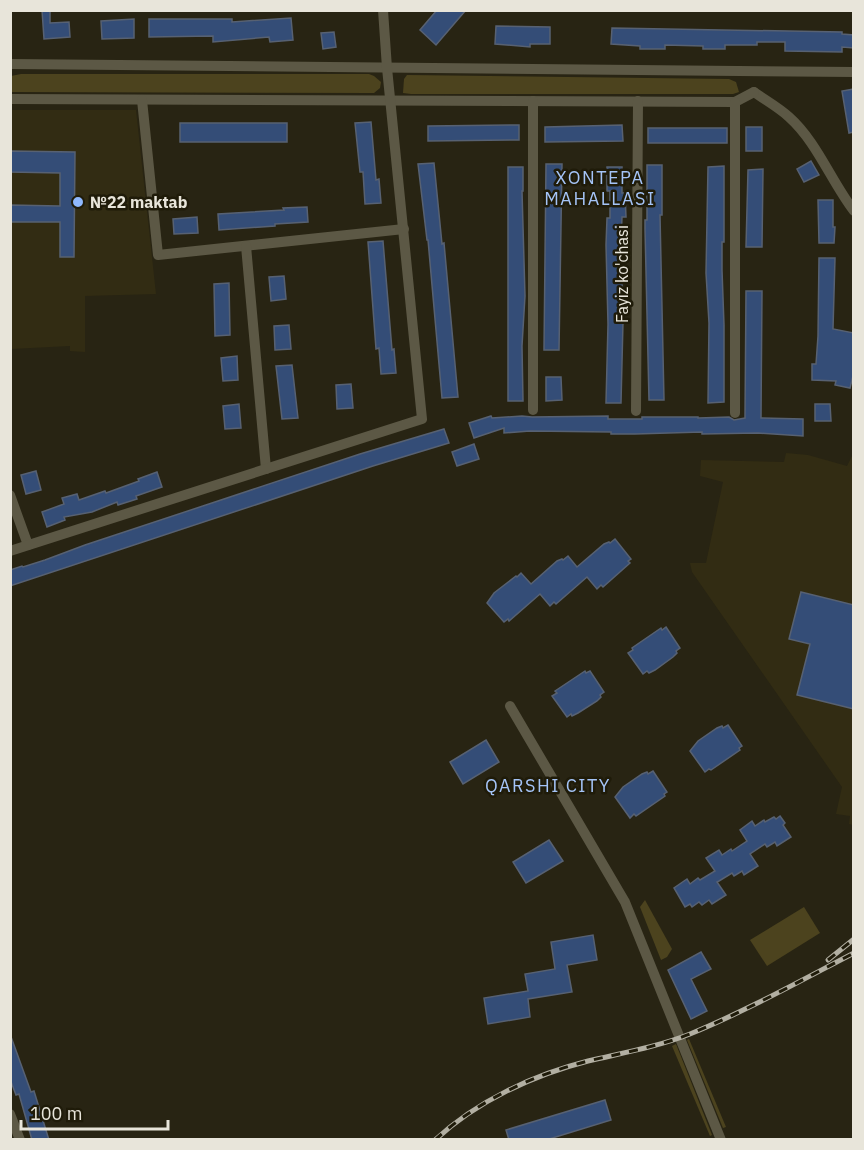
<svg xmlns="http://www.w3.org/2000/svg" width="864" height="1150" viewBox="0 0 864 1150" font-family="'IBM Plex Sans',sans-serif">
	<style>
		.built { fill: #322c13 }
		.green { fill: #4c431e }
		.building { fill: #344d77; stroke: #576172; stroke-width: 1.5 }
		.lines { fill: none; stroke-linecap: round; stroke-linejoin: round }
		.street { stroke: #5c5845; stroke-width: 10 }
		.rail-casing { stroke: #b2afa2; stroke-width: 5 }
		.rail { stroke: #1f1b09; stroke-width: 3; stroke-dasharray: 9; stroke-linecap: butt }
		.poi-dot { fill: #8fb8fd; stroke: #1f1b09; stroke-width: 2 }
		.labels { text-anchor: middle; stroke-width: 5; stroke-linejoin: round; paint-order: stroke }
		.poi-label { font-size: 16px; font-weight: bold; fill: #e8e5da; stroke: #1f1b09; text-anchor: start }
		.street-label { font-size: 16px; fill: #e8e5da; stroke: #1f1b09 }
		.neighbourhood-label { font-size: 18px; letter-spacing: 1.5px; fill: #a5c4f7; stroke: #1f1b09 }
	</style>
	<rect width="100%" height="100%" fill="#282413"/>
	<g class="built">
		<polygon points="10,110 136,110 156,294 85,296 85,352 70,351 70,346 11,349"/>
		<polygon points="786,453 808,455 847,466 853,454 853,825 849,824 850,816 836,814 842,787 692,572 690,563 706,563 723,482 700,476 701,460 784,462"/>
	</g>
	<g class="green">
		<polygon points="21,74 369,74 374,76 381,82 380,88 374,93 11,92 11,76"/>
		<polygon points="407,75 729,79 736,82 739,92 733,94 411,94 403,93 404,79"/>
		<polygon points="645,900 672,949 667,957 661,960 640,907"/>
		<polygon points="804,907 820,933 767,966 750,940"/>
		<polygon points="689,1039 726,1127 723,1128 687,1040"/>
		<polygon points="676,1044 712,1135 710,1136 672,1046"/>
	</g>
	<g class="building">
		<polygon points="42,10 50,10 50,23 69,22 70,37 44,39"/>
		<polygon points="437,10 466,10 436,45 420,30"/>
		<polygon points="291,18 293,40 270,42 269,37 213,42 213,36 149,37 149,19 232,19 232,22"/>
		<polygon points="134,19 134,38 102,39 101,21"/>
		<polygon points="496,26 550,27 550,44 530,44 530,47 495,44"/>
		<polygon points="612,28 842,32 842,34 854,35 854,48 842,47 842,52 785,51 785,42 757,42 757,45 725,45 725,49 703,49 703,46 665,45 665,49 640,49 640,46 611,44"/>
		<polygon points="334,32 336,47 323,49 321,33"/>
		<polygon points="854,89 854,132 849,133 842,91"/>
		<polygon points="371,122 376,180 379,179 381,203 365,204 363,172 360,172 355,123"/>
		<rect x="180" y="123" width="107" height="19"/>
		<polygon points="519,125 519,140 428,141 428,126"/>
		<polygon points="622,125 623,141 545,142 545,127"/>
		<rect x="746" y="127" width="16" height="24"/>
		<rect x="648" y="128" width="79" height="15"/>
		<polygon points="10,151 75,152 74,257 60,257 60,222 10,222 10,205 60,206 60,173 10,172"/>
		<polygon points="811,161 819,175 804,182 797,169"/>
		<polygon points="434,163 442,244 444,243 458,397 442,398 428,240 427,240 418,164"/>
		<polygon points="546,164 562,164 559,350 544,350"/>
		<polygon points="647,165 662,165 662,215 660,215 664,400 649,400 645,229 645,220 647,220"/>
		<polygon points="724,166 724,242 722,242 722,270 724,325 724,402 708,403 709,323 706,273 708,167"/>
		<polygon points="508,167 523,167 523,191 522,191 525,296 522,346 523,401 508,401"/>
		<polygon points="607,167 622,167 622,193 625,193 626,217 622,217 621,242 623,322 621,403 606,403 608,324 606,245 607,218 610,218 610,191 607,191"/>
		<polygon points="763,169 762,247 746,247 748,170"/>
		<polygon points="818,200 833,200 833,227 835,227 834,243 819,243"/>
		<polygon points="307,207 308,222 275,224 275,226 219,230 218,214 284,210 283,208"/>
		<polygon points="197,217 198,233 174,234 173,219"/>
		<polygon points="383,241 392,350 394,349 396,373 381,374 379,348 376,349 368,242"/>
		<polygon points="819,258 835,258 833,329 854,333 854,372 850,388 835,385 836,381 812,380 812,364 816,364 818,336"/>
		<polygon points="284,276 286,299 271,301 269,277"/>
		<polygon points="229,283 230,335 215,336 214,284"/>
		<polygon points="746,291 762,291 761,418 803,419 803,436 758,433 702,434 702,432 635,434 611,434 611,432 530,431 504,433 504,428 474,438 469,423 491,416 492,418 522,416 532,417 608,416 608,419 642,419 642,417 698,417 698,418 729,417 734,420 745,418"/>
		<polygon points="289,325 291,349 275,350 274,326"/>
		<polygon points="237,356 238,380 223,381 221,358"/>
		<polygon points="292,365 298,418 282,419 276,366"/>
		<polygon points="546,377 561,377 562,400 546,401"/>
		<polygon points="351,384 353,408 337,409 336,385"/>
		<polygon points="239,404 241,428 225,429 223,406"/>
		<polygon points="815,404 830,404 831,421 815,421"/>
		<polygon points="444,429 449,443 373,466 10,586 10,570 22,566 23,567 45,560 85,545 360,454"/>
		<polygon points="474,444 479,459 457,466 452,452"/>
		<polygon points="36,471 41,490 26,494 21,475"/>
		<polygon points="157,472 162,487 136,496 137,499 118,505 117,502 92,512 64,517 65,520 47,527 42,512 64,504 62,498 77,494 79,500 105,491 106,493 139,481 138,479"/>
		<polygon points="615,539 631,559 628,561 630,563 603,587 601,585 597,589 587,577 556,604 554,602 550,606 540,594 509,621 508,619 504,622 487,603 494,593 516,576 517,577 521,573 531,584 557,561 562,559 563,560 568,556 577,567 604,544 609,542 610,543"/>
		<polygon points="801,592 854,605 854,709 797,695 810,644 789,639"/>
		<polygon points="666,627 680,648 676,651 677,653 673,657 655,670 649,673 647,671 643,674 628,653 633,650 632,648 661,628 662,630"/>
		<polygon points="585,671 586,673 590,671 604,692 600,695 601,697 597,701 578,713 572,716 571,714 567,717 552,696 557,693 555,691"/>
		<polygon points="728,725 742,746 739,748 740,750 711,770 709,769 705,772 690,751 698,741 717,728 722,726 723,728"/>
		<polygon points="486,740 499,762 463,784 450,762"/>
		<polygon points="653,771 667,792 664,794 665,796 636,816 634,814 630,818 615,797 623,787 642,774 647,772 648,774"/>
		<polygon points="780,816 785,823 783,825 791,837 777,846 775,842 767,847 765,844 750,854 758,866 744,875 742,871 734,876 732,873 719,881 717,882 726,895 712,904 709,900 702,905 699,902 692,907 690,904 685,907 674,888 687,879 690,884 698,878 700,880 715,871 706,858 719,850 722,855 731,849 732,851 747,841 740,830 752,821 755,826 764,820 765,822 774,817 776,819"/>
		<polygon points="549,840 563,861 526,883 513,862"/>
		<polygon points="593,935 597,960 567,965 572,992 528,999 530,1017 488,1024 484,998 528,991 525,974 555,969 551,942"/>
		<polygon points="701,952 711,969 691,979 707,1011 691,1019 668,970"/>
		<polygon points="10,1034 31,1092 34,1091 49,1140 32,1140 19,1094 16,1095 10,1079"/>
		<polygon points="605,1100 611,1120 546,1140 509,1140 506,1130"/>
	</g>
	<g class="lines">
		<g class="street">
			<polyline points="10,64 854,72"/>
			<path d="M754 92C765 100 778 107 789 117 817 142 831 181 854 211"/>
			<polyline points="10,99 735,102 754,92"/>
			<polyline points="142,100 158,255 404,229"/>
			<polyline points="533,101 533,410"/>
			<polyline points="246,246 266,469"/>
			<polyline points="636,411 638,101"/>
			<polyline points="735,413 735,102"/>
			<polyline points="10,495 28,545"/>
			<polyline points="10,551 422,419 387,68 383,10"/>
			<polyline points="510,706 625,902 721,1140"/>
			<polyline points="10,1114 20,1140"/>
		</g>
		<g class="rail-casing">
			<g id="rail">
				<polyline points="828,960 854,939"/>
				<path d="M435 1140C477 1101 533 1075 588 1061 622 1053 657 1047 690 1034 746 1011 800 981 854 953"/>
			</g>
		</g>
		<use href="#rail" class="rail"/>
	</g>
	<circle class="poi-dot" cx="78" cy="202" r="6"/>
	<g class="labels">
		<g class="poi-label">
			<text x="90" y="208">№22 maktab</text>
		</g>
		<g class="street-label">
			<text transform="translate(622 274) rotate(-90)" y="6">Fayiz ko'chasi</text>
		</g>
		<g class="neighbourhood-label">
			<text x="600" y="184">XONTEPA<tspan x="600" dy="21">MAHALLASI</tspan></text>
			<text x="548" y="792">QARSHI CITY</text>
		</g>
	</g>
	<rect width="864" height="1150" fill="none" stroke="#e8e5da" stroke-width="24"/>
	<path d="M21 1120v9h147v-9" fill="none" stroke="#e8e5da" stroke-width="3"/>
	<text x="30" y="1120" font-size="18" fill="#e8e5da" stroke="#1f1b09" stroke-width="4.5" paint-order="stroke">100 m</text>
</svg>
